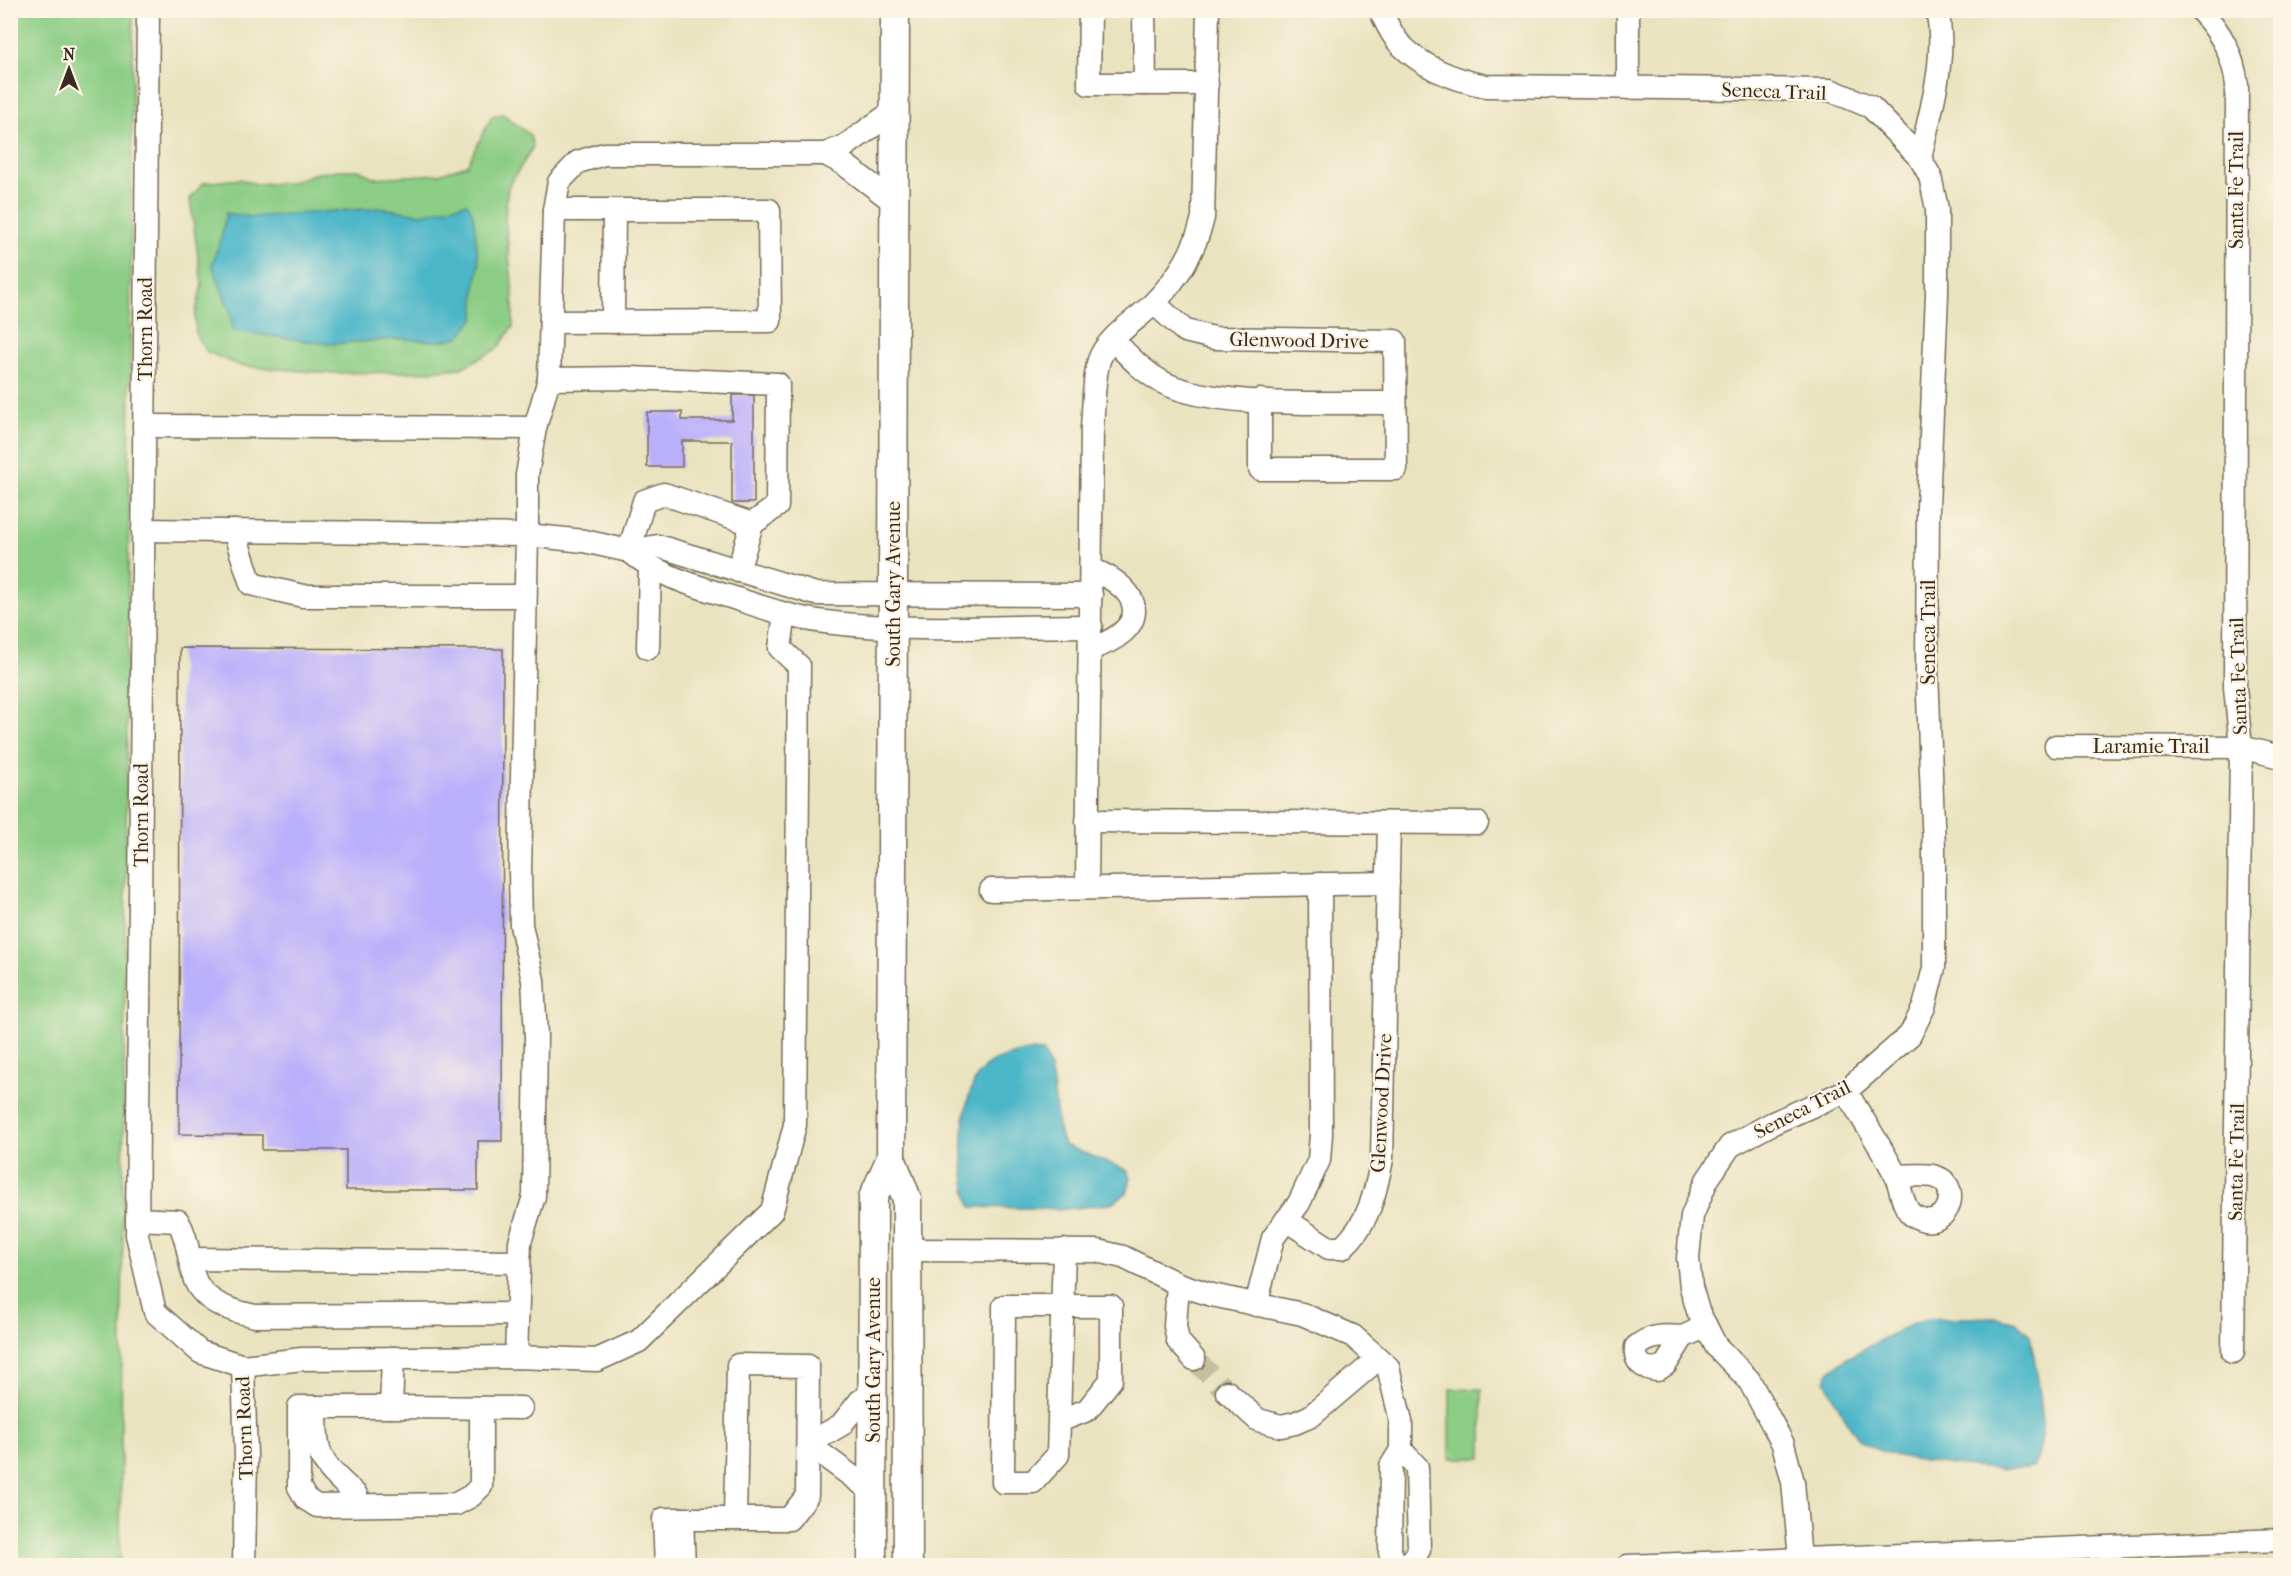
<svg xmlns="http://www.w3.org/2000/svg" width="2291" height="1576" viewBox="0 0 2291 1576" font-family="'IM FELL French Canon',serif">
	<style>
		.green { fill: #8ccd85; stroke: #647c52; stroke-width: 1.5 }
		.water { fill: #4bb6c8; stroke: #437073; stroke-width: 1.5 }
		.building { fill: #baaffb }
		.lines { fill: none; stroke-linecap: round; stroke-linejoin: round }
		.minor-tunnel { stroke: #c7bea0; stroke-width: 22; stroke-dasharray: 22 11; stroke-linecap: butt }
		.minor-casing { stroke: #786b57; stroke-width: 25 }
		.major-casing { stroke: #786b57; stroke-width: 31 }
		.minor { stroke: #fff; stroke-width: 22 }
		.major { stroke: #fff; stroke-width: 28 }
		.labels { text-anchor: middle; stroke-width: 4.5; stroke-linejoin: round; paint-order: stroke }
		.street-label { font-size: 20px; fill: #3b2a1e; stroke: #fcf5e5 }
	</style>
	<rect width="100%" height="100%" fill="#fcf5e5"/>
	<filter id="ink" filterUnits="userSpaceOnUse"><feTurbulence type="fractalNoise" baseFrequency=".0167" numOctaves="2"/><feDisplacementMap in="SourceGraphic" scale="12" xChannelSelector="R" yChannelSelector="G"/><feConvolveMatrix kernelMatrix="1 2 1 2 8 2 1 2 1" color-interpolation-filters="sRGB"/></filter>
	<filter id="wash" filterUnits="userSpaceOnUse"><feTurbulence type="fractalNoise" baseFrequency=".008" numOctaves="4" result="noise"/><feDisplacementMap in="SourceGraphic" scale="24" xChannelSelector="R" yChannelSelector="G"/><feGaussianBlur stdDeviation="1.35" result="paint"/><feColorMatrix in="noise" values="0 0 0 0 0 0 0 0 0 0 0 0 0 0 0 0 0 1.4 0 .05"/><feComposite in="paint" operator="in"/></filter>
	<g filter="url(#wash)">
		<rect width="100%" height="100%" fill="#eae3c0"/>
		<g class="green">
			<polygon points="11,10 133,11 120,1565 11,1565"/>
			<polygon points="503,114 530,135 533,147 508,187 505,218 513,293 513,327 497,349 461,368 420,372 327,373 241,366 207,352 196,336 195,316 202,285 190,199 203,183 240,179 256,184 289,183 313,174 337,170 359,170 375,178 439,174 467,165 492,116"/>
			<rect x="1450" y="1389" width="32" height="69"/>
		</g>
		<g class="water">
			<polygon points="467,203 473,214 479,265 475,288 475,318 459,337 440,341 399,339 329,344 233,331 230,312 212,264 221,239 226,213 251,217 380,208 422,214"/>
			<path d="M1027 1051 1043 1052C1059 1080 1051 1115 1064 1145L1127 1170 1131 1177 1127 1193 1110 1204 1066 1209 971 1207C959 1173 957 1096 984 1068 993 1059 1015 1055 1027 1051Z"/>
			<path d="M1995 1317 2016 1322 2030 1335C2036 1369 2052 1437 2033 1467 2001 1473 1886 1462 1861 1441 1850 1431 1833 1395 1825 1381L1828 1373 1847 1358 1913 1323 1927 1319Z"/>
		</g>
		<g id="blocks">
			<g class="building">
				<polygon points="732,395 754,395 754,503 732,503 732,441 682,441 682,467 647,467 647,412 682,412 682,420 732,420"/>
				<polygon points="180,648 503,649 502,1141 478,1141 478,1190 346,1190 346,1150 262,1150 262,1135 179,1134"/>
			</g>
		</g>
	</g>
	<g filter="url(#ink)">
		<use href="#blocks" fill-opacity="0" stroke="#786b57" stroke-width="1.5"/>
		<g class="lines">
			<polyline class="minor-tunnel" points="1194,1359 1227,1392"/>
			<g class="minor-casing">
				<g id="minor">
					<polyline points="148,10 137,1235 155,1312 200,1352 243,1366 246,1456 244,1566"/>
					<polyline points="1090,10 1089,84 1207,84"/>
					<polyline points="1144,10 1145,84"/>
					<path d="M1380 10C1386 22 1393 38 1402 46 1425 69 1456 80 1486 86L1830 90 1871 107 1920 158 1930 176 1937 209V294L1928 507 1927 671 1934 848V968L1924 1007 1910 1035 1846 1091 1773 1123 1730 1146 1707 1180 1692 1216 1688 1258 1691 1287 1698 1311 1716 1346 1749 1380 1783 1444 1793 1482 1800 1559"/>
					<polyline points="1628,10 1628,88"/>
					<path d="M2200 10C2221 32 2233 54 2237 85L2235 687 2241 747 2233 1352"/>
					<polyline points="825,154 844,164 894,202"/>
					<path d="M1920 158C1930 112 1948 58 1937 10"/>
					<polyline points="1154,303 1185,331 1214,338 1395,341 1396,469 1260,469 1260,400"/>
					<polyline points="551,322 770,321 769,210 554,210"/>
					<polyline points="613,322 614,210"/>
					<path d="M1113 340C1129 356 1142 371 1162 382 1213 409 1335 402 1395 403"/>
					<polyline points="549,379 554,210 559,182 578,162 604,154 825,154 845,146 895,110"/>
					<polyline points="144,426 535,428"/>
					<polyline points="143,530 527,535 527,475 535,428 549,379 630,378 778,384 777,506 752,524 738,571"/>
					<polyline points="234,531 251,584 303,596 525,596"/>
					<path d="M629 551C660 576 687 583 724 595 757 605 790 618 825 622 912 633 1003 626 1091 626"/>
					<polyline points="629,551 644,501 664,494 752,524"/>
					<polyline points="648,648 650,568"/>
					<path d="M1090 649C1150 630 1147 591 1091 569"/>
					<polyline points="2056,746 2241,747 2280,757"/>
					<polyline points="1087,821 1477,823"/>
					<path d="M1087 888 1092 428C1094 407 1093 380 1099 360 1107 337 1137 320 1153 304 1178 278 1194 253 1203 218L1208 10"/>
					<polyline points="991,890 1388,883"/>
					<path d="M1846 1091C1862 1119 1881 1146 1895 1174 1901 1186 1901 1202 1910 1213 1912 1216 1917 1217 1921 1219 1950 1229 1963 1182 1933 1176 1921 1174 1907 1176 1896 1176"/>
					<path d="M137 1219 178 1221C188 1238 188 1256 193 1274 200 1302 231 1311 255 1316L516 1314"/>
					<path d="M1286 1220 1329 1248H1342C1369 1223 1375 1195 1382 1159L1389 823"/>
					<polyline points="907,1250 1098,1251 1123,1257 1178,1284 1212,1295 1302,1314 1353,1336 1388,1367 1401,1421 1401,1450 1391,1466 1390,1552 1396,1566"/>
					<polyline points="190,1259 519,1262"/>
					<polyline points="1178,1284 1175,1326 1178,1341 1194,1359"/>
					<polyline points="1256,1305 1273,1238 1299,1203 1319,1160 1321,1134 1320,884"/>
					<path d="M1683 1337C1665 1336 1651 1334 1636 1347 1634 1362 1643 1369 1657 1370L1666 1364 1683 1337 1706 1326"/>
					<polyline points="516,1357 520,1242 534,1196 536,1036 533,980 521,925 520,872 527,535 584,541 629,551 658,546 816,594 1091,595"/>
					<polyline points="393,1358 391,1407 521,1408"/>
					<polyline points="243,1366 302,1359 516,1357 597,1360 639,1341 772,1211 795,1125 799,666 780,648 785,614"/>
					<polyline points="1227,1392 1258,1420 1281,1426 1295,1423 1311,1416 1378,1359"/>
					<polyline points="872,1394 860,1401 841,1425 808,1444 873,1492"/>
					<path d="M316 1407C316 1458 319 1461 356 1495"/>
					<polyline points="391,1407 299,1407 299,1487 306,1499 317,1506 456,1504 471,1496 481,1486 481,1408"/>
					<path d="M1059 1421 1087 1410 1111 1380V1306H1004L1003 1482H1033L1058 1455C1060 1386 1062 1318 1064 1250"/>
					<polyline points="1401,1450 1417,1467 1419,1550 1407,1566"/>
					<polyline points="682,1519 684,1566"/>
					<polyline points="666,1566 664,1519 789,1519 807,1496 808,1366 738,1365 735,1519"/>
					<polyline points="1628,1566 2280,1540"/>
				</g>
			</g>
			<g class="major-casing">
				<g id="major">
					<polyline points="895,10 891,1158 907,1199 908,1566"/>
					<polyline points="872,1566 873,1198 891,1158"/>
				</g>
			</g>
			<use href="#minor" class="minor"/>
			<use href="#major" class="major"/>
		</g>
	</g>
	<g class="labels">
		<g class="street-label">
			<text transform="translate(1774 91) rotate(2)" y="7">Seneca Trail</text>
			<text transform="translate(2236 190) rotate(-90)" y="7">Santa Fe Trail</text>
			<text transform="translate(145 329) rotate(-90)" y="7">Thorn Road</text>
			<text transform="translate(1299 340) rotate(1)" y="7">Glenwood Drive</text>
			<text transform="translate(893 584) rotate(-90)" y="7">South Gary Avenue</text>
			<text transform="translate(1928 632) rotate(-90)" y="7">Seneca Trail</text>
			<text transform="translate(2238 676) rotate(-92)" y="7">Santa Fe Trail</text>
			<text x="2151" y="753">Laramie Trail</text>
			<text transform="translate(141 815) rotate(-90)" y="7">Thorn Road</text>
			<text transform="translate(1381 1103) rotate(-87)" y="7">Glenwood Drive</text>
			<text transform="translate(1802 1109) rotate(-27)" y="7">Seneca Trail</text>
			<text transform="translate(2236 1162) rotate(-89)" y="7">Santa Fe Trail</text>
			<text transform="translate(873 1360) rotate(-90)" y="7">South Gary Avenue</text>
			<text transform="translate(244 1428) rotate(-92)" y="7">Thorn Road</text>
		</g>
	</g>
	<rect width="2291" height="1576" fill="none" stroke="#fcf5e5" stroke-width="36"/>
	<g transform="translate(69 69)" stroke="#fcf5e5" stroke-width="4.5" paint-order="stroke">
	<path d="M0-4.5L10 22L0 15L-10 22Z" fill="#3b2a1e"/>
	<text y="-9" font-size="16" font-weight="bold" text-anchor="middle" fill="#3b2a1e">N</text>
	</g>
</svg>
